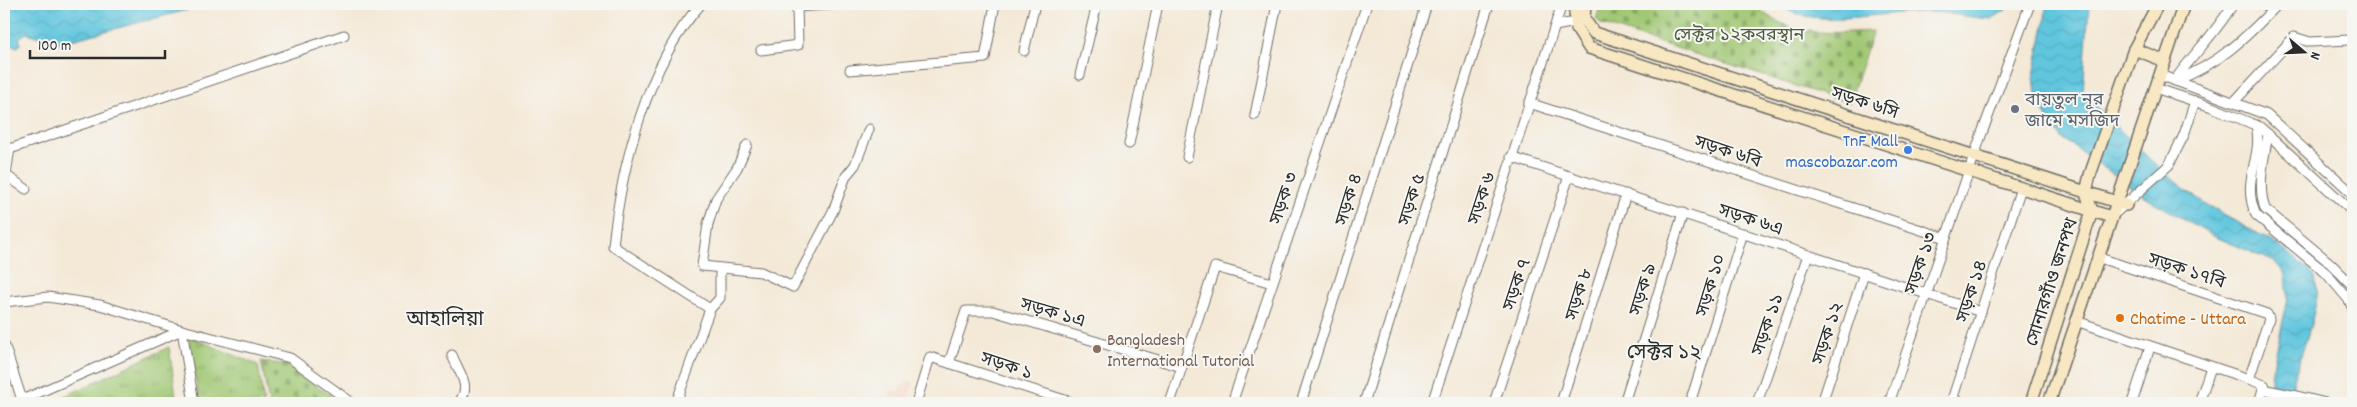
<svg xmlns="http://www.w3.org/2000/svg" width="2357" height="407" viewBox="0 0 2357 407" font-family="Dekko,'Noto Sans Bengali',sans-serif">
	<style>
		.built { fill: #f4d3c0 }
		.cemetery { fill: url(#cemetery-stones); stroke: #66794f }
		.park { fill: url(#park-tufts); stroke: #66794f }
		.water { fill: url(#water-waves); stroke: #467884 }
		.lines { fill: none; stroke-linecap: round; stroke-linejoin: round }
		.street-casing { stroke: #716e67; stroke-width: 11 }
		.secondary-casing { stroke: #716e67; stroke-width: 14 }
		.street { stroke: #fff; stroke-width: 9 }
		.secondary { stroke: #f7e8c3; stroke-width: 11 }
		.worship-dot { fill: #6b7280; stroke: #f6f6f2; stroke-width: 2 }
		.shop-dot { fill: #3f7fe0; stroke: #f6f6f2; stroke-width: 2 }
		.food-dot { fill: #e8710a; stroke: #f6f6f2; stroke-width: 2 }
		.education-dot { fill: #8d6e63; stroke: #f6f6f2; stroke-width: 2 }
		.labels { text-anchor: middle; stroke-width: 4; stroke-linejoin: round; paint-order: stroke }
		.park-label { font-size: 18px; fill: #4e5a41; stroke: #f6f6f2 }
		.worship-label { font-size: 18px; fill: #5b616d; stroke: #f6f6f2; text-anchor: start }
		.street-label { font-size: 18px; fill: #2b2b2b; stroke: #f6f6f2 }
		.shop-label { font-size: 18px; fill: #366cbe; stroke: #f6f6f2; text-anchor: end }
		.food-label { font-size: 18px; fill: #c56008; stroke: #f6f6f2; text-anchor: start }
		.education-label { font-size: 18px; fill: #785e54; stroke: #f6f6f2; text-anchor: start }
		.quarter-label { font-size: 20px; fill: #2b2b2b; stroke: #f6f6f2 }
	</style>
	<defs>
		<pattern id="cemetery-stones" width="16" height="16" patternUnits="userSpaceOnUse" patternTransform="scale(1.25)"><rect width="16" height="16" fill="#a0c773"/><path d="M2 7V4a2 2 0 0 1 4 0v3zM10 15v-3a2 2 0 0 1 4 0v3z" fill="#83a25f"/></pattern>
		<pattern id="park-tufts" width="24" height="20" patternUnits="userSpaceOnUse" patternTransform="scale(1.25)"><rect width="24" height="20" fill="#a0c773"/><path d="M3 7l-1-3M5 7V3M7 7l1-3M15 17l-1-3M17 17v-4M19 17l1-3" fill="none" stroke="#83a25f"/></pattern>
		<pattern id="water-waves" width="16" height="10" patternUnits="userSpaceOnUse" patternTransform="scale(1.25)"><rect width="16" height="10" fill="#61c6de"/><path d="M0 5q4-4 8 0t8 0" fill="none" stroke="#54aabf"/></pattern>
	</defs>
	<rect width="100%" height="100%" fill="#f6f6f2"/>
	<filter id="ink" filterUnits="userSpaceOnUse"><feTurbulence type="fractalNoise" baseFrequency=".02" numOctaves="2"/><feDisplacementMap in="SourceGraphic" scale="10" xChannelSelector="R" yChannelSelector="G"/><feConvolveMatrix kernelMatrix="1 2 1 2 8 2 1 2 1" color-interpolation-filters="sRGB"/></filter>
	<filter id="wash" filterUnits="userSpaceOnUse"><feTurbulence type="fractalNoise" baseFrequency=".0096" numOctaves="4" result="noise"/><feDisplacementMap in="SourceGraphic" scale="20" xChannelSelector="R" yChannelSelector="G"/><feGaussianBlur stdDeviation="1.12" result="paint"/><feColorMatrix in="noise" values="0 0 0 0 0 0 0 0 0 0 0 0 0 0 0 0 0 1.4 0 .05"/><feComposite in="paint" operator="in"/></filter>
	<g filter="url(#wash)">
		<rect width="100%" height="100%" fill="#f4e9d7"/>
		<polygon class="built" points="907,380 914,382 907,403 882,403 885,397 889,398 891,390 899,392 901,385 905,386"/>
		<g class="cemetery">
			<path d="M1601 4H1753C1789 38 1827 33 1873 31L1849 103 1601 24 1596 19Z"/>
			<polygon points="261,361 288,365 340,403 269,403"/>
		</g>
		<g class="park">
			<polygon points="188,336 258,365 264,403 200,403"/>
			<polygon points="169,347 177,403 50,403"/>
		</g>
		<g class="water">
			<polygon points="4,4 210,4 60,43 26,33 19,38 21,44 18,47 12,45 4,49"/>
			<path d="M1779 4H2008L2007 9 1992 19C1973 18 1954 14 1934 12 1895 8 1809 33 1779 4Z"/>
			<path d="M2046 4H2089L2083 93C2127 136 2168 183 2222 214 2252 231 2277 241 2302 264 2306 268 2313 273 2315 278 2325 313 2284 382 2293 403H2271V375L2288 298 2286 275 2275 262 2211 235 2147 198 2062 138 2049 123 2036 95 2034 75 2045 20Z"/>
		</g>
	</g>
	<g filter="url(#ink)">
		<g class="lines">
			<g class="street-casing">
				<g id="street">
					<path d="M701 4C647 64 621 167 613 246L710 309"/>
					<polyline points="2263,4 2273,9"/>
					<polyline points="1555,26 1575,22"/>
					<polyline points="761,50 798,45 797,7 843,4"/>
					<polyline points="1024,51 1035,4"/>
					<polyline points="850,70 985,58 995,4"/>
					<polyline points="1080,75 1097,4"/>
					<polyline points="2160,75 2267,115 2353,194"/>
					<path d="M2175 80C2193 54 2217 32 2233 4"/>
					<path d="M2175 81C2219 64 2246 38 2278 4"/>
					<polyline points="2155,88 2212,107 2260,127 2353,212"/>
					<polyline points="2234,102 2294,37 2310,42 2349,40 2353,37"/>
					<polyline points="1529,103 1946,238"/>
					<polyline points="1255,115 1277,4"/>
					<path d="M2256 125C2264 159 2240 179 2256 215L2326 273 2349 300"/>
					<path d="M2268 134C2264 159 2257 185 2265 209L2330 263 2353 286"/>
					<polyline points="1129,144 1158,4"/>
					<polyline points="747,145 737,168 716,199 708,224 702,266 761,272 793,287 833,211 846,176 855,165 869,129"/>
					<polyline points="4,151 344,35"/>
					<polyline points="1187,157 1218,4"/>
					<polyline points="1511,157 1981,312"/>
					<polyline points="4,174 26,189"/>
					<polyline points="6,174 10,148"/>
					<polyline points="2111,217 2169,165 2184,135 2195,101"/>
					<polyline points="2097,257 2267,314 2269,319 2249,379 2264,385 2259,403"/>
					<polyline points="2353,287 2349,300 2353,309"/>
					<polyline points="4,302 48,297 100,305 182,330 194,403"/>
					<polyline points="2076,321 2249,379"/>
					<polyline points="4,344 23,403"/>
					<path d="M452 355C459 373 473 387 458 403"/>
					<polyline points="949,363 966,311 993,311 1182,367"/>
					<polyline points="2264,385 2267,390 2297,396"/>
					<polyline points="1952,399 1964,403"/>
					<polyline points="22,400 182,330 290,358 352,403"/>
					<polyline points="676,403 710,309 720,298 720,269"/>
					<polyline points="916,403 930,357 1074,403"/>
					<polyline points="1170,403 1215,267 1272,283"/>
					<polyline points="1232,403 1367,4"/>
					<polyline points="1301,403 1427,4"/>
					<polyline points="1364,403 1489,4"/>
					<polyline points="1432,403 1562,4"/>
					<polyline points="1494,403 1569,176"/>
					<polyline points="1561,403 1626,194"/>
					<polyline points="1624,403 1683,213"/>
					<polyline points="1690,403 1743,233"/>
					<polyline points="1757,403 1808,255"/>
					<polyline points="1822,403 1864,273"/>
					<polyline points="1889,403 1982,133 2030,4"/>
					<polyline points="1951,403 2021,188"/>
					<polyline points="2132,403 2150,347"/>
					<polyline points="2199,403 2211,367"/>
					<polyline points="2300,403 2297,396 2326,403"/>
				</g>
			</g>
			<g class="secondary-casing">
				<g id="secondary">
					<polyline points="1574,4 1577,29 1589,48 2111,217"/>
					<polyline points="1585,4 1584,19 1594,33 2126,205"/>
					<polyline points="2134,49 2165,61"/>
					<polyline points="2031,403 2092,211 2086,192 2090,175 2134,49 2158,4"/>
					<polyline points="2049,403 2184,4"/>
				</g>
			</g>
			<use href="#street" class="street"/>
			<use href="#secondary" class="secondary"/>
		</g>
	</g>
	<circle class="worship-dot" cx="2015" cy="109" r="5"/>
	<circle class="shop-dot" cx="1908" cy="150" r="5"/>
	<circle class="food-dot" cx="2120" cy="318" r="5"/>
	<circle class="education-dot" cx="1097" cy="349" r="5"/>
	<g class="labels">
		<g class="park-label">
			<text x="1739" y="40">সেক্টর ১২কবরস্থান</text>
		</g>
		<g class="worship-label">
			<text x="2025" y="105">বায়তুল নূর<tspan x="2025" dy="21">জামে মসজিদ</tspan></text>
		</g>
		<g class="street-label">
			<text transform="translate(1865 102) rotate(18)" y="6">সড়ক ৬সি</text>
			<text transform="translate(1728 151) rotate(18)" y="6">সড়ক ৬বি</text>
			<text transform="translate(1283 198) rotate(-71)" y="6">সড়ক ৩</text>
			<text transform="translate(1481 198) rotate(-72)" y="6">সড়ক ৬</text>
			<text transform="translate(1348 199) rotate(-73)" y="6">সড়ক ৪</text>
			<text transform="translate(1411 199) rotate(-73)" y="6">সড়ক ৫</text>
			<text transform="translate(1751 219) rotate(18)" y="6">সড়ক ৬এ</text>
			<text transform="translate(1920 263) rotate(-71)" y="6">সড়ক ১৩</text>
			<text transform="translate(2187 270) rotate(18)" y="6">সড়ক ১৭বি</text>
			<text transform="translate(2051 282) rotate(-72)" y="6">সোনারগাঁও জনপথ</text>
			<text transform="translate(1516 284) rotate(-72)" y="6">সড়ক ৭</text>
			<text transform="translate(1710 285) rotate(-73)" y="6">সড়ক ১০</text>
			<text transform="translate(1642 289) rotate(-73)" y="6">সড়ক ৯</text>
			<text transform="translate(1971 291) rotate(-72)" y="6">সড়ক ১৪</text>
			<text transform="translate(1578 294) rotate(-73)" y="6">সড়ক ৮</text>
			<text transform="translate(1053 312) rotate(16)" y="6">সড়ক ১এ</text>
			<text transform="translate(1767 324) rotate(-71)" y="6">সড়ক ১১</text>
			<text transform="translate(1827 333) rotate(-72)" y="6">সড়ক ১২</text>
			<text transform="translate(1007 365) rotate(18)" y="6">সড়ক ১</text>
		</g>
		<g class="shop-label">
			<text x="1898" y="146">TnF Mall<tspan x="1898" dy="21">mascobazar.com</tspan></text>
		</g>
		<g class="food-label">
			<text x="2130" y="324">Chatime - Uttara</text>
		</g>
		<g class="education-label">
			<text x="1107" y="345">Bangladesh<tspan x="1107" dy="21">International Tutorial</tspan></text>
		</g>
		<g class="quarter-label">
			<text x="445" y="325">আহালিয়া</text>
			<text x="1664" y="358">সেক্টর ১২</text>
		</g>
	</g>
	<rect width="2357" height="407" fill="none" stroke="#f6f6f2" stroke-width="20"/>
	<g transform="translate(2304 52) rotate(109)" stroke="#f6f6f2" stroke-width="4" paint-order="stroke">
	<path d="M0-4L9 19L0 12L-9 19Z" fill="#2b2b2b"/>
	<text y="-8" font-size="14" font-weight="bold" text-anchor="middle" fill="#2b2b2b">N</text>
	</g>
	<path d="M30 50v8h135v-8" fill="none" stroke="#2b2b2b" stroke-width="2.5"/>
	<text x="38" y="50" font-size="15" fill="#2b2b2b" stroke="#f6f6f2" stroke-width="4" paint-order="stroke">100 m</text>
</svg>
